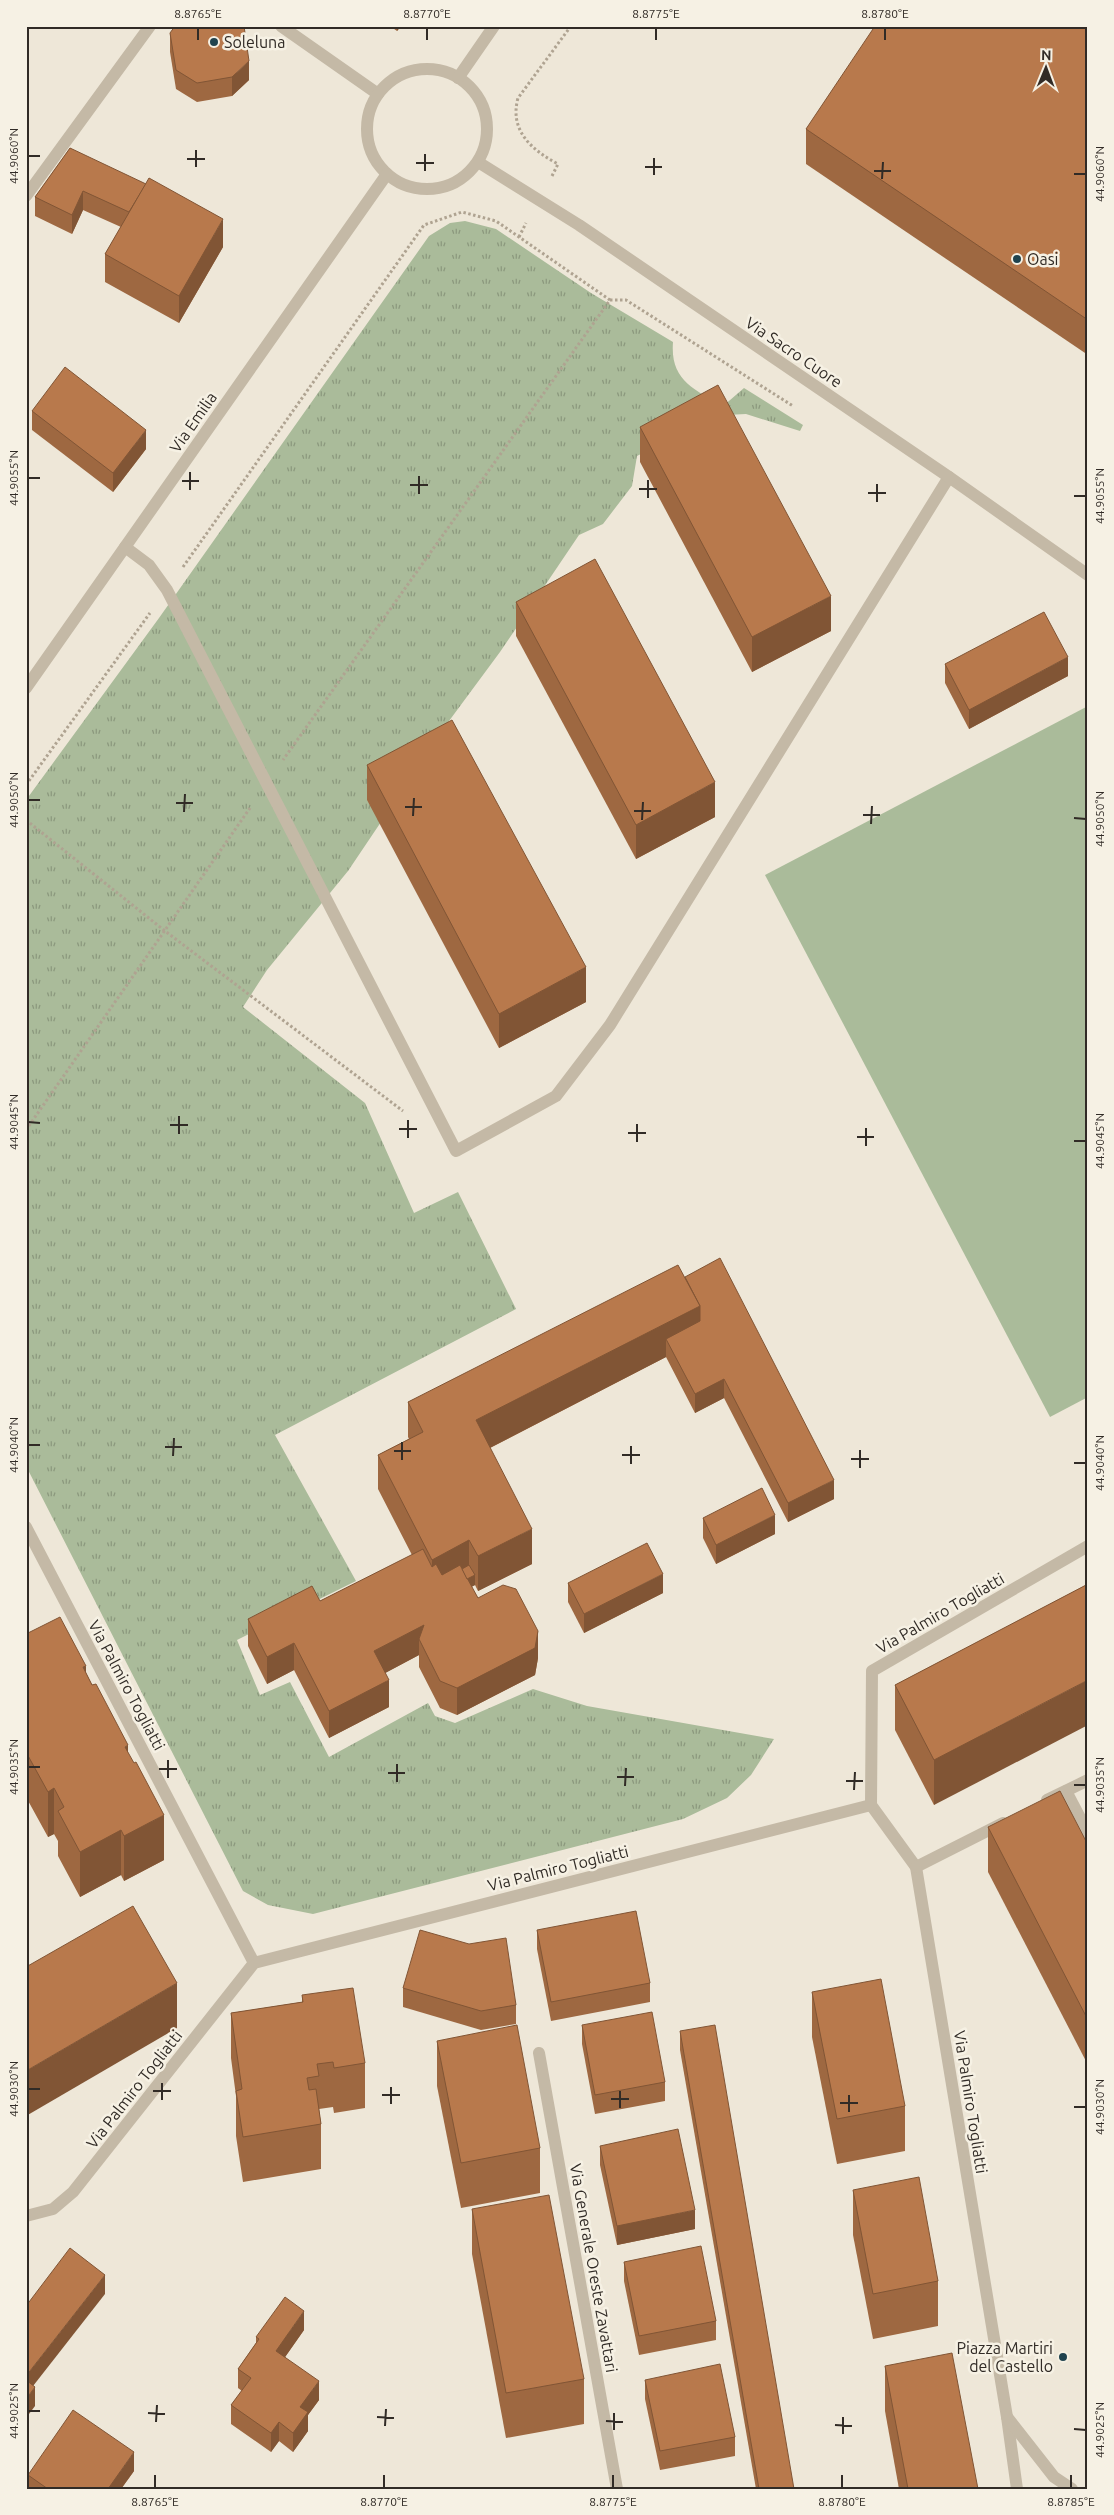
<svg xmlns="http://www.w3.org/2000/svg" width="1114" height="2515" viewBox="0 0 1114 2515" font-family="Ubuntu,sans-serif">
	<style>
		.grass { fill: url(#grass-tufts) }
		.green { fill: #aabb9a }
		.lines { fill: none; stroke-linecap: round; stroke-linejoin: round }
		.path { stroke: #afa391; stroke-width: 3; stroke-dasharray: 2.5 2.5; stroke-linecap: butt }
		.service { stroke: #c4b9a6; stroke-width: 12 }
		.minor { stroke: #c4b9a6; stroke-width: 12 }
		.tertiary { stroke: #c4b9a6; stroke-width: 12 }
		.wall { fill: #9e6841 }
		.shaded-wall { fill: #815535 }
		.building { fill: #b8794c; stroke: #815535 }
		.ticks { fill: none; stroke: #312b26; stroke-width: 2 }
		.poi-dot { fill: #20434e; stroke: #f6f1e4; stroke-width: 2 }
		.labels { text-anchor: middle; stroke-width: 5; stroke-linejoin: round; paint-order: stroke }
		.poi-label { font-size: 16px; fill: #312b26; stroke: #f6f1e4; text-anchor: start }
		.street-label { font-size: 16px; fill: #312b26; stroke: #f6f1e4 }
		.neatline { fill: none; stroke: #312b26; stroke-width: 2 }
		.ticks-label { font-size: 12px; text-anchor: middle; fill: #312b26 }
	</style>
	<defs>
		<pattern id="grass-tufts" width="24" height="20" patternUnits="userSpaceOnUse" patternTransform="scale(1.25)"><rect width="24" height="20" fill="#aabb9a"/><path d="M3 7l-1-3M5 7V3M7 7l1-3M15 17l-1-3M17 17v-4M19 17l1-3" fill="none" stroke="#8b987d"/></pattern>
	</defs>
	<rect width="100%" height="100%" fill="#eee7d8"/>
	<path class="grass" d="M465 221 496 229 591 293 673 342C670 381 694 388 722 407L744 388 803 425 800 431 746 414 726 415 709 418 637 456 632 486 603 524 579 535 500 652 449 721 348 871 267 970 243 1007 365 1103 414 1213 458 1192 516 1309 275 1435 356 1581 237 1640 260 1695 290 1682 329 1757 428 1703 435 1716 455 1723 533 1689 587 1706 774 1739 751 1775 727 1798 683 1819 313 1914 268 1905 243 1891 26 1466V800L159 618 429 236 450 223Z"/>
	<polygon class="green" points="1088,706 1088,1397 1050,1417 765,875"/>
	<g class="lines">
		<g class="path">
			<path d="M552 176 558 164C532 150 509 131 518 98L571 26"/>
			<polyline points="519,237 526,223"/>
			<polyline points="610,300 626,300 793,406"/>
			<polyline points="183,567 424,225 462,212 496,221 610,300 283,760"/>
			<polyline points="26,785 150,613"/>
			<polyline points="26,820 165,931 403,1111"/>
			<polyline points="26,1130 250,808"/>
		</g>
		<polyline class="service" points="125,547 149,565 167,590 456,1151 556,1096 610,1025 949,477"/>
		<g class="minor">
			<polyline points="281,26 378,94"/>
			<polyline points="478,162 579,225 949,477 1088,575"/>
			<polyline points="26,196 150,26"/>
			<polyline points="26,1527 254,1963"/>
			<polyline points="1066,1791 1088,1833"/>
			<polyline points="1047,1800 1088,1780"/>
			<polyline points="871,1805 916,1867 1007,2417 1017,2489"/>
			<polyline points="916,1867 1003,1823"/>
			<polyline points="539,2053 617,2489"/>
			<polyline points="26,2216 53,2209 73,2192 254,1963 871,1805 872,1671 1088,1546"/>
			<polyline points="1007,2417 1054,2477 1072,2489"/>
		</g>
		<g class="tertiary">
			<circle cx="427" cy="129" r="60"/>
			<polyline points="458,78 494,26"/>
			<polyline points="26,688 387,174"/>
		</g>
	</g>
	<g class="wall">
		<polygon points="390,26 401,26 397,31"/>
		<polygon points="1088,26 1088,355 806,164 806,129"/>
		<polygon points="170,33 249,80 232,96 197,102 176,89 170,52"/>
		<polygon points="70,148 223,247 179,323 105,282 105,254 121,227 83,210 72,234 35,216 35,197"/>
		<polygon points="32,411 146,449 113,492 32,430"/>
		<polygon points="640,427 831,631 752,672 640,462"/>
		<polygon points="516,602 715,817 636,859 516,636"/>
		<polygon points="945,664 1068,676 969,729 945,683"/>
		<polygon points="367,765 586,1002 499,1048 367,800"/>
		<polygon points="685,1277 834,1499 788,1522 724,1398 695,1413 666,1357 490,1448 532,1564 478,1591 475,1585 471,1587 478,1598 538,1658 535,1675 457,1715 440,1708 419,1667 419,1655 385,1673 389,1707 329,1738 294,1670 267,1684 248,1646 248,1619 320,1601 412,1555 378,1489 378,1455 409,1439 408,1437 408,1402"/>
		<polygon points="703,1518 775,1534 716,1564 703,1538"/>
		<polygon points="568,1583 663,1593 584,1633 568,1602"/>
		<polygon points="1088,1584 934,1805 895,1730 895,1685"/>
		<polygon points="26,1634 86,1673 128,1753 164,1860 124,1881 121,1875 80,1897 58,1856 58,1841 54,1834 48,1837 26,1797"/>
		<polygon points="988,1827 1088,1845 1088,2065 988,1872"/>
		<polygon points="537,1930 650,1983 650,2002 551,2021 537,1949"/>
		<polygon points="403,1988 516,2005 516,2024 481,2030 403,2007"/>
		<polygon points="812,1992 905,2106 905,2151 837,2164 812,2037"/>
		<polygon points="302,1995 365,2063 365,2108 334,2113 333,2107 319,2109 321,2124 321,2169 243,2182 236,2136 236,2096 231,2058 231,2013 302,2002"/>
		<polygon points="582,2025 665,2082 665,2101 595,2114 582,2044"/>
		<polygon points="680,2031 794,2489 756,2489 680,2050"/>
		<polygon points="437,2041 540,2148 540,2193 461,2208 437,2086"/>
		<polygon points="600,2146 695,2229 617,2245 600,2165"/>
		<polygon points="853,2190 938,2281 938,2326 873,2339 853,2235"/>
		<polygon points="472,2209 584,2379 584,2424 506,2438 472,2254"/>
		<polygon points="624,2262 716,2321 716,2340 639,2355 624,2281"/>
		<polygon points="304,2330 285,2357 319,2400 308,2415 308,2431 293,2452 279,2441 271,2452 231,2424 231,2405 242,2391 238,2388 238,2369 256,2343 256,2337"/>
		<polygon points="885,2366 978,2489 899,2489 885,2411"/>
		<polygon points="645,2380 735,2437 735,2456 660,2470 645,2399"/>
		<polygon points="134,2471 121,2489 28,2489 28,2475"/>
	</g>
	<g class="shaded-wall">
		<polygon points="397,26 401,26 397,31"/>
		<polygon points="249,61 249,80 232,96 232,77"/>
		<polygon points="83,191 83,210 72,234 72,215"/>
		<polygon points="223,219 223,247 179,323 179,296"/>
		<polygon points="146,430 146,449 113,492 113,473"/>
		<polygon points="831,596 831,631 752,672 752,637"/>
		<polygon points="1068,657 1068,676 969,729 969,710"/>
		<polygon points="715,782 715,817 636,859 636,825"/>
		<polygon points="586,967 586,1002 499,1048 499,1014"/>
		<polygon points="700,1306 700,1340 666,1339 666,1357 476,1455 476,1420"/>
		<polygon points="724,1379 724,1398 695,1413 695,1394"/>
		<polygon points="834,1480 834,1499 788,1522 788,1503"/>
		<polygon points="775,1515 775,1534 716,1564 716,1545"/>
		<polygon points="532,1529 532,1564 478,1591 478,1556"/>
		<polygon points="469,1540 469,1575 432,1594 432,1560"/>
		<polygon points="663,1574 663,1593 584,1633 584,1614"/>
		<polygon points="475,1575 475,1585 442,1602 442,1592"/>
		<polygon points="424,1625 419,1639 419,1655 374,1679 374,1651"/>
		<polygon points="538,1631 538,1658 535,1675 457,1715 457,1688"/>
		<polygon points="294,1643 294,1670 267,1684 267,1657"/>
		<polygon points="86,1666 86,1711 83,1667"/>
		<polygon points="389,1680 389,1707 329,1738 329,1711"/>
		<polygon points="1088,1680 1088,1725 934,1805 934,1760"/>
		<polygon points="128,1745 128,1790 125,1747"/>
		<polygon points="54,1788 54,1834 48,1837 48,1792"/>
		<polygon points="164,1815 164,1860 124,1881 124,1836"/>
		<polygon points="121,1830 121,1875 80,1897 80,1852"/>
		<polygon points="177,1983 177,2028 26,2116 26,2071"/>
		<polygon points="695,2210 695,2229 617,2245 617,2226"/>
		<polygon points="105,2275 105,2294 26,2395 26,2376"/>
		<polygon points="304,2311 304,2330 276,2370 276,2351"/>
		<polygon points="319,2381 319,2400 308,2415 308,2431 293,2452 293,2433 300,2407"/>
		<polygon points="35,2387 35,2406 26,2418 26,2399"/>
		<polygon points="279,2422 279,2441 271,2452 271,2433"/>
		<polygon points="134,2452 134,2471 121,2489 108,2489"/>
	</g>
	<g class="building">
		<polygon points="175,26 244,26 249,61 232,77 197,83 176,70 170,33"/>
		<polygon points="875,26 1088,26 1088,320 806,129"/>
		<polygon points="70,148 146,184 129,212 83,191 72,215 35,197"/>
		<polygon points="149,178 223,219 179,296 105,254"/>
		<polygon points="65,367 146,430 113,473 32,411"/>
		<polygon points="718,385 831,596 752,637 640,427"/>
		<polygon points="595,559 715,782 636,825 516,602"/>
		<polygon points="1044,612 1068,657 969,710 945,664"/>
		<polygon points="452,720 586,967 499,1014 367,765"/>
		<polygon points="720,1258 834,1480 788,1503 724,1379 695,1394 666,1339 700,1321 700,1306 685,1277"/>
		<polygon points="678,1265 700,1306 476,1420 532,1529 478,1556 469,1540 432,1560 378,1455 423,1432 408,1402"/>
		<polygon points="762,1488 775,1515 716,1545 703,1518"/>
		<polygon points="647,1543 663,1574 584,1614 568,1583"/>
		<polygon points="423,1549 432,1567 436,1564 442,1575 460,1565 478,1598 503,1585 516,1589 538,1631 535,1648 457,1688 440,1681 419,1639 424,1625 374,1651 389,1680 329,1711 294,1643 267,1657 248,1619 312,1586 320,1601"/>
		<polygon points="469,1565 475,1575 467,1579 462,1569"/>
		<polygon points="1088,1584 1088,1680 934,1760 895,1685"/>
		<polygon points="60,1617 86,1666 83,1667 92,1685 96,1684 128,1745 125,1747 134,1763 136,1762 164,1815 124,1836 121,1830 80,1852 58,1811 64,1807 54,1788 48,1792 26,1752 26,1634"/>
		<polygon points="1060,1791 1088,1845 1088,2020 988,1827"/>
		<polygon points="133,1906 177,1983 26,2071 26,1967"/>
		<polygon points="636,1911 650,1983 551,2002 537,1930"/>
		<polygon points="420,1930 469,1944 506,1938 516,2005 481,2011 403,1988"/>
		<polygon points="881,1979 905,2106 837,2119 812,1992"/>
		<polygon points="353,1988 365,2063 334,2068 333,2062 317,2064 319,2076 307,2078 309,2090 316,2089 321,2124 243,2137 236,2091 242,2089 231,2013 303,2002 302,1995"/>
		<polygon points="652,2012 665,2082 595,2095 582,2025"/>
		<polygon points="517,2025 540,2148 461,2163 437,2041"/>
		<polygon points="715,2025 794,2489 759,2489 680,2031"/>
		<polygon points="678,2129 695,2210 617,2226 600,2146"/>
		<polygon points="919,2177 938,2281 873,2294 853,2190"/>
		<polygon points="549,2195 584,2379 506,2393 472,2209"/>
		<polygon points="701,2246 716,2321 639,2336 624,2262"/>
		<polygon points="70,2248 105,2275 26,2376 26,2306"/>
		<polygon points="285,2297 304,2311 276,2351 319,2381 300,2407 308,2412 293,2433 279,2422 271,2433 231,2405 251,2378 238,2369 259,2339 256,2337"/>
		<polygon points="952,2353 978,2489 908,2489 885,2366"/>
		<polygon points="720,2364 735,2437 660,2451 645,2380"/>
		<polygon points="26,2380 35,2387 26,2399"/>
		<polygon points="73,2410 134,2452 108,2489 48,2489 28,2475"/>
	</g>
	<path class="ticks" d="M198 40V28M427 40V28M656 40V28M885 40V28M28 156H40M187 159H205M416 163H434M196 167V150M645 167H662M425 171V154M874 171H891M1074 174H1086M654 175V158M882 179 883 162M28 478H40M182 481H199M410 485H428M639 489H657M190 490V472M868 493H886M419 494V476M1074 496H1086M648 498V480M877 502V484M28 800H40M176 803H193M405 807H422M634 811H651M184 812 185 794M863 815H880M413 816 414 798M1074 818 1086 819M642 820 643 802M871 824 872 806M28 1122 40 1123M170 1125H188M399 1129H417M628 1133H646M179 1134V1116M857 1137H874M408 1138V1120M1074 1141H1086M637 1142V1124M866 1146V1128M28 1445H40M165 1447H182M394 1451H411M622 1455H640M173 1456 174 1438M851 1459H869M402 1460V1442M1074 1463H1086M631 1464V1446M860 1468V1450M28 1767H40M159 1769H177M388 1773H405M617 1777H634M168 1778V1760M846 1781H863M397 1782V1764M1074 1785H1086M625 1786 626 1768M854 1790 855 1772M28 2089H40M153 2091H171M382 2095H400M611 2099H629M162 2100V2083M840 2103H858M391 2104V2087M1074 2107H1086M620 2108V2091M849 2112V2095M28 2411H40M148 2413 165 2414M377 2417 394 2418M606 2421 623 2422M156 2422 157 2405M835 2425 852 2426M385 2426 386 2409M1074 2429 1086 2430M614 2430V2413M843 2434V2417M155 2488V2475M384 2488V2475M613 2488V2475M842 2488V2475M1071 2488V2475"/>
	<g class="poi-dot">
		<circle cx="214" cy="42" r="5"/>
		<circle cx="1017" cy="259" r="5"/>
		<circle cx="1063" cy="2357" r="5"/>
	</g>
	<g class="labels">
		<g class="poi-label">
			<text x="224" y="48">Soleluna</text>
			<text x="1027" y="265">Oasi</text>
			<text x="1053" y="2354" text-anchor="end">Piazza Martiri<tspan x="1053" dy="18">del Castello</tspan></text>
		</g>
		<g class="street-label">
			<text transform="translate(794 352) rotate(34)" y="6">Via Sacro Cuore</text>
			<text transform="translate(193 422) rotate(-55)" y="6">Via Emilia</text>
			<text transform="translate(940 1613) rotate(-30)" y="6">Via Palmiro Togliatti</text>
			<text transform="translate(127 1685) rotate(62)" y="6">Via Palmiro Togliatti</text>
			<text transform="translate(558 1868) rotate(-14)" y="6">Via Palmiro Togliatti</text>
			<text transform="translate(134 2089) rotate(-52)" y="6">Via Palmiro Togliatti</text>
			<text transform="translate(971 2102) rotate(81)" y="6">Via Palmiro Togliatti</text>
			<text transform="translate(594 2268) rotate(80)" y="6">Via Generale Oreste Zavattari</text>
		</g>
	</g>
	<rect width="1114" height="2515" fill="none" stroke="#f6f1e4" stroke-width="55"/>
	<g transform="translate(1046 68) rotate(1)" stroke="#f6f1e4" stroke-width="4" paint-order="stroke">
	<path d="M0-4L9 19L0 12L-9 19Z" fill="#312b26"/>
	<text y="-8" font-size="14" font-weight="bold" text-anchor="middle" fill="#312b26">N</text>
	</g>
	<rect x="28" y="28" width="1058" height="2460" class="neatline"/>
	<g class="ticks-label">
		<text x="198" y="18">8.8765°E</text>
		<text x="427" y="18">8.8770°E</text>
		<text x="656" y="18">8.8775°E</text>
		<text x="885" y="18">8.8780°E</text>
		<text transform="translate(14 156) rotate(-90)" y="4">44.9060°N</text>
		<text transform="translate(1100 174) rotate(-90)" y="4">44.9060°N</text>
		<text transform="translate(14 478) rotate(-90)" y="4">44.9055°N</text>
		<text transform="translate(1100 496) rotate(-90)" y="4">44.9055°N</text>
		<text transform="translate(14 800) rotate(-90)" y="4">44.9050°N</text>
		<text transform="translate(1100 819) rotate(-90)" y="4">44.9050°N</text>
		<text transform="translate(14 1122) rotate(-90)" y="4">44.9045°N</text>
		<text transform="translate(1100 1141) rotate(-90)" y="4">44.9045°N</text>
		<text transform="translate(14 1445) rotate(-90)" y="4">44.9040°N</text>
		<text transform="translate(1100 1463) rotate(-90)" y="4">44.9040°N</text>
		<text transform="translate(14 1767) rotate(-90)" y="4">44.9035°N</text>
		<text transform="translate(1100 1785) rotate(-90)" y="4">44.9035°N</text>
		<text transform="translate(14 2089) rotate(-90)" y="4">44.9030°N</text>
		<text transform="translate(1100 2107) rotate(-90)" y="4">44.9030°N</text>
		<text transform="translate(14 2411) rotate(-90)" y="4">44.9025°N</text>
		<text transform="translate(1100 2430) rotate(-90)" y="4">44.9025°N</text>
		<text x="155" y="2506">8.8765°E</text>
		<text x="384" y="2506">8.8770°E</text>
		<text x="613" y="2506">8.8775°E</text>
		<text x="842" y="2506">8.8780°E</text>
		<text x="1071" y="2506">8.8785°E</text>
	</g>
</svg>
